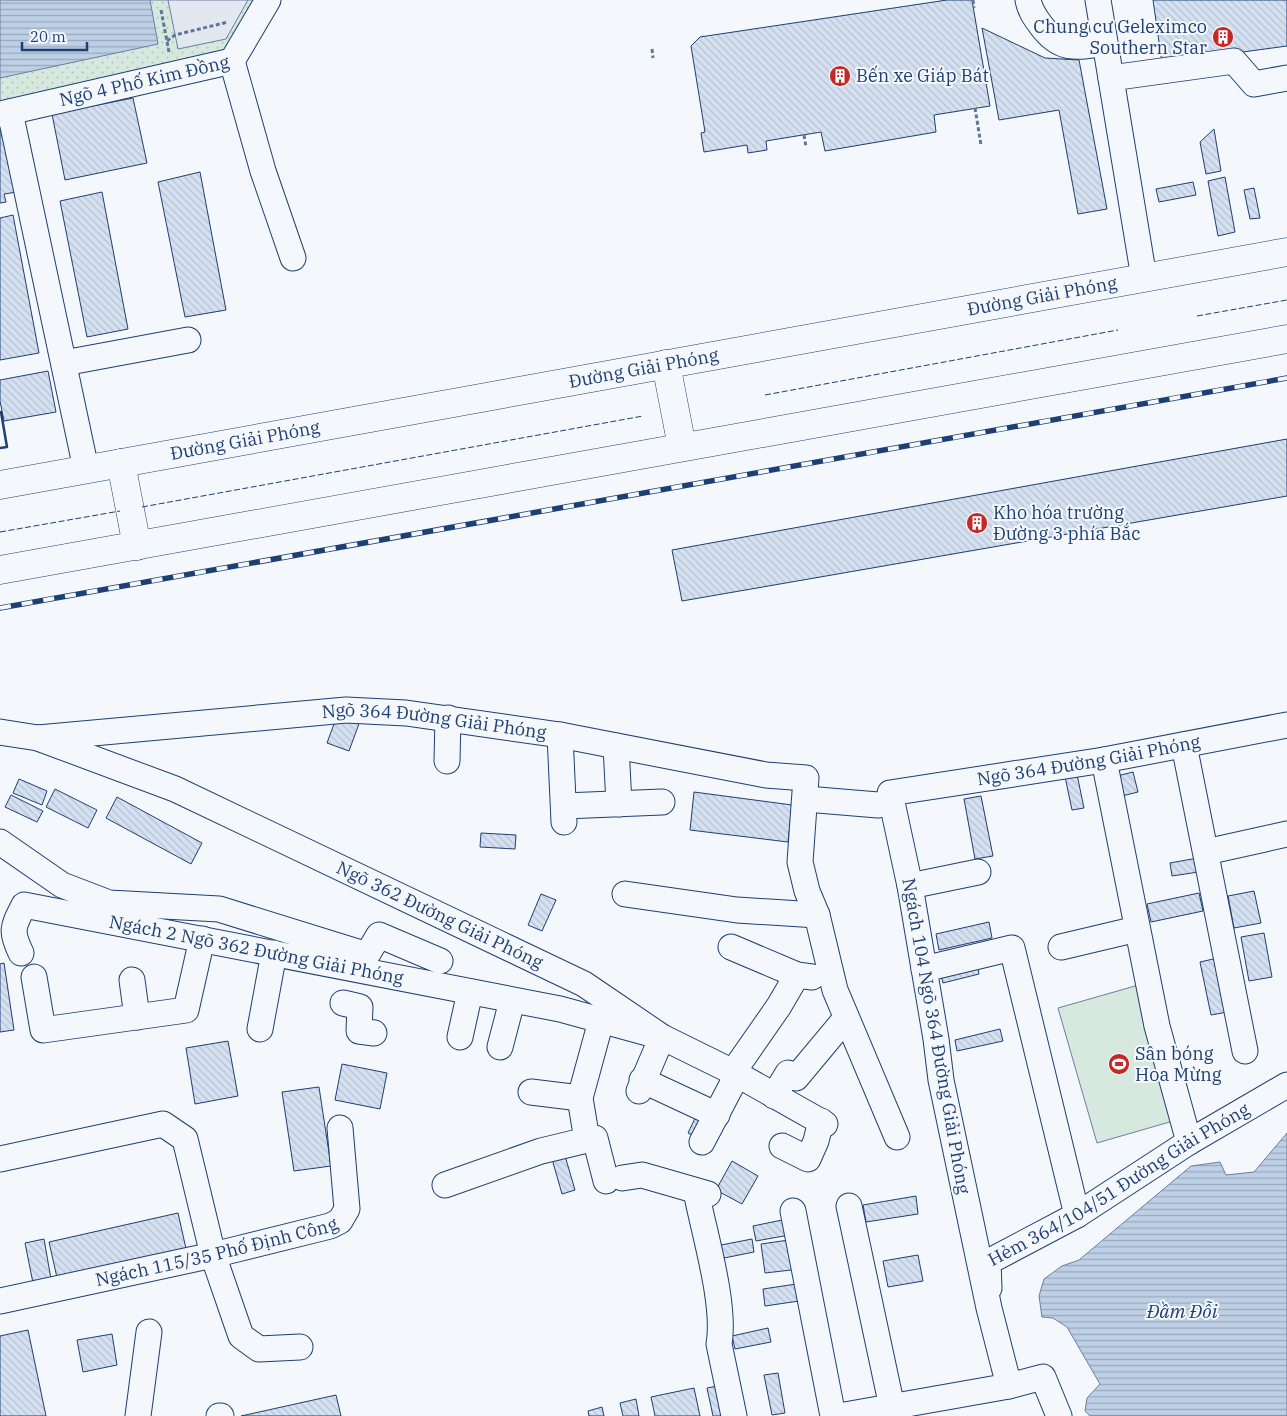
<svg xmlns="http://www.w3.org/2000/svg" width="1287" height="1416" viewBox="0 0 1287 1416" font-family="'IBM Plex Serif',serif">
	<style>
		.green { fill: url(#green-dots); stroke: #687fa3 }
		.pitch { fill: #d7e8df; stroke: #687fa3 }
		.parking { fill: #e3e8f0; stroke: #687fa3 }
		.water { fill: url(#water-rules); stroke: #687fa3 }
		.building { fill: url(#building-back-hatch); stroke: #1d3f73 }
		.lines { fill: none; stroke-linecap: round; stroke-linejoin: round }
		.minor-casing { stroke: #1d3f73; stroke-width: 27 }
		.major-casing { stroke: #1d3f73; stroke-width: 29 }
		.path { stroke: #5e769c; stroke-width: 3; stroke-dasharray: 4 2.5; stroke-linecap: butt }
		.minor { stroke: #f4f7fb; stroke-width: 25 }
		.major { stroke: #f4f7fb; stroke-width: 28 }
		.rail-casing { stroke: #1d3f73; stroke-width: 5.5 }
		.rail { stroke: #f4f7fb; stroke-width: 4; stroke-dasharray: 11; stroke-linecap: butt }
		.fence { stroke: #1d3f73; stroke-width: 1; stroke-dasharray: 6 2.5; stroke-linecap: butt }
		.wall { stroke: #1d3f73; stroke-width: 2.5 }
		.labels { text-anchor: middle; stroke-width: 4; stroke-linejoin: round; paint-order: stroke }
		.poi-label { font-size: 18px; fill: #1d3f73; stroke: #f4f7fb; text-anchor: start }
		.street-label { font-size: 18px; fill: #1d3f73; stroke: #f4f7fb }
		.water-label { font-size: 19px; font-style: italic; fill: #1d3f73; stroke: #f4f7fb }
	</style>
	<defs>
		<pattern id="green-dots" width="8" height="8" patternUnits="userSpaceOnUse" patternTransform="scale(1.25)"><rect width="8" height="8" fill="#d7e8df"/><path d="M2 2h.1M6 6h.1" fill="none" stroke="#b8c8c3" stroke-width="1.8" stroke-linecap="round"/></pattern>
		<pattern id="water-rules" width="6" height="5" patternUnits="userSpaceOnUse" patternTransform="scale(1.25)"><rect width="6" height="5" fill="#bed0e5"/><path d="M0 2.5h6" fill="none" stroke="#9aaabe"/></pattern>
		<pattern id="building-back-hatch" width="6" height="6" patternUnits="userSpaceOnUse" patternTransform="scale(1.25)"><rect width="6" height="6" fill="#d5e0f0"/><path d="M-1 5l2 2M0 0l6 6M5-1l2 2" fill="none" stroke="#b6c1d1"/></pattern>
	</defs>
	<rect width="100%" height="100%" fill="#f4f7fb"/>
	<polygon class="green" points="0,0 261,0 228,55 0,103"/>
	<polygon class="pitch" points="1142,984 1180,1119 1097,1143 1058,1008"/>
	<polygon class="parking" points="168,0 248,0 226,39 178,49"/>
	<g class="water">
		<polygon points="0,0 150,0 158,44 0,78"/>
		<polygon points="1287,1133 1287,1416 1090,1416 1085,1411 1087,1398 1100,1384 1067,1327 1053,1318 1042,1317 1039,1296 1044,1279 1062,1266 1079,1260 1191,1166 1220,1162 1226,1175 1254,1172"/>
	</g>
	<g class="building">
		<polygon points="947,0 972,0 990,106 934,115 936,132 825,151 821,132 766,141 767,150 748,153 747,145 704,152 701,133 705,132 691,46 700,37"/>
		<polygon points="1153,0 1287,0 1287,46 1162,63"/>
		<polygon points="982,28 1045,58 1079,60 1107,209 1078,214 1059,110 999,120"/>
		<polygon points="133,98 147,163 65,180 52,114"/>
		<polygon points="1214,129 1221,171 1206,174 1200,142"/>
		<polygon points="4,130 17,192 4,194 6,202 0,203 0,131"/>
		<polygon points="200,172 226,310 185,317 158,182"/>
		<polygon points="1225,177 1235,232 1218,236 1208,181"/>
		<polygon points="1193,182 1196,195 1159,202 1156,189"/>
		<polygon points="1254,188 1260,218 1250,219 1244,190"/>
		<polygon points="102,192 128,329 87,337 60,201"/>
		<polygon points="13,215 39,353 0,360 0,218"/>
		<polygon points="48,371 56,412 4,421 0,401 0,380"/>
		<polygon points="1287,439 1287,496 682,601 672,550"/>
		<polygon points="338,713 360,721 349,751 327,743"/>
		<polygon points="1075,765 1084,808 1072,810 1063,767"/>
		<polygon points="1133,772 1138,792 1122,796 1117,776"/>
		<polygon points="19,779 47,791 42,805 13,793"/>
		<polygon points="55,789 97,810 88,828 46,807"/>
		<polygon points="694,792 792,805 788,842 690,830"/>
		<polygon points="11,795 43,811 37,822 5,807"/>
		<polygon points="981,796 993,856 975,859 964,799"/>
		<polygon points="117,797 202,843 191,864 106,818"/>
		<polygon points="481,833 516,835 515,849 480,847"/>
		<polygon points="1203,857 1205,871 1172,876 1170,863"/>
		<polygon points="1254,891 1261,923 1234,928 1228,896"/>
		<polygon points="1199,893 1203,911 1151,922 1147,904"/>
		<polygon points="541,894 556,900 542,931 528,925"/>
		<polygon points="989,922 992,938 939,950 936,934"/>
		<polygon points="1264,933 1272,977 1249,981 1241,937"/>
		<polygon points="1222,957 1233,1011 1211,1015 1200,962"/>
		<polygon points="4,963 14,1030 0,1032 0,964"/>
		<polygon points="977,963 979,974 943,983 940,971"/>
		<polygon points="1000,1029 1003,1041 957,1051 955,1040"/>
		<polygon points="228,1041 238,1096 195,1104 186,1048"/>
		<polygon points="342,1064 387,1073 380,1109 335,1100"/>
		<polygon points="319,1087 331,1166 294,1171 282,1092"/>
		<polygon points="699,1110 700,1139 688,1133"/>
		<polygon points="563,1149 575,1190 562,1194 550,1152"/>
		<polygon points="732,1161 758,1176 742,1204 716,1190"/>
		<polygon points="916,1196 918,1214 866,1222 863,1205"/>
		<polygon points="178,1213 187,1253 58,1282 49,1242"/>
		<polygon points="792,1218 795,1234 756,1241 753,1226"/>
		<polygon points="44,1239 51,1279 33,1283 25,1243"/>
		<polygon points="752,1239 754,1252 719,1259 716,1246"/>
		<polygon points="796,1239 800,1269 765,1273 761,1244"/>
		<polygon points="918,1255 923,1281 888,1287 883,1261"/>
		<polygon points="803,1283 806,1300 765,1306 763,1289"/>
		<polygon points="768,1328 771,1342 735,1349 732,1336"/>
		<polygon points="28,1330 46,1416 0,1416 0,1336"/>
		<polygon points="112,1334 117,1365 83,1372 77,1340"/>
		<polygon points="778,1373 785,1413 772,1415 764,1375"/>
		<polygon points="723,1385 729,1416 713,1416 707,1388"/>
		<polygon points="694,1388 700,1416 655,1416 651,1397"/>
		<polygon points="336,1395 341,1416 241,1416"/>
		<polygon points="636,1399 639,1416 623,1416 620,1403"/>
		<polygon points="602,1407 604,1416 589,1416 588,1411"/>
	</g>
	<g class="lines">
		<g class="minor-casing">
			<g id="minor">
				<path d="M1028 0C1030 10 1034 16 1040 24 1059 51 1075 48 1105 43"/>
				<polyline points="1098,0 1144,278"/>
				<polyline points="232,61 263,171 293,258"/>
				<polyline points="232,61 268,0"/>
				<polyline points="1111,78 1234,61 1254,84 1287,78"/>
				<polyline points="10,112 86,469"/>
				<path id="s1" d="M0 114 232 61"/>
				<polyline points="64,363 188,340"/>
				<path id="s2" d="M0 732 38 738 175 789 584 984 662 1037 733 1072 825 1124"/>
				<polyline points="560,735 564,822"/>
				<path id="s3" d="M38 738 346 710 406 713 560 735 766 775 806 778 800 862 807 891 817 915 835 990 897 1137"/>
				<polyline points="1184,745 1245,1051"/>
				<polyline points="616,746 619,804"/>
				<polyline points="1104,760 1157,1026 1189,1142"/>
				<polyline points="447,761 448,718"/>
				<polyline points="806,799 878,805 892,802"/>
				<polyline points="564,806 662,802"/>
				<polyline points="0,842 62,885 109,903 219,909 367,955 379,935 440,961"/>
				<polyline points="1206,852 1287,834"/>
				<polyline points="910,886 978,872"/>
				<polyline points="625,894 737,910 817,915"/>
				<polyline points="731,947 797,975 812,977"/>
				<polyline points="1061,947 1137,929"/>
				<path id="s4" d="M21 953C10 930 13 927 24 905L560 1009 662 1037 639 1091"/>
				<polyline points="924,969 1012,948 1077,1215"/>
				<polyline points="34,977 43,1030 186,1010 202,939"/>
				<polyline points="132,980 137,1017"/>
				<polyline points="343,1003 360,1007 359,1031 374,1033"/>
				<polyline points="260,1029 274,953"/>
				<polyline points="460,1037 470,992"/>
				<polyline points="500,1047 512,1001"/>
				<polyline points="733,1072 779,1006 797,975"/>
				<polyline points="642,1080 717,1115"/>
				<polyline points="531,1092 580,1098"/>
				<polyline points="774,1096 788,1073 796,1078 846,1018"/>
				<polyline points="587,1140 580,1098 601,1021 608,1006"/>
				<polyline points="702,1142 737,1075"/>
				<polyline points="782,1146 808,1159 816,1141 821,1121"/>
				<polyline points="0,1159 163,1124 185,1139 213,1255 241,1336 259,1349 300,1347"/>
				<polyline points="622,1178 642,1175 708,1194"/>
				<polyline points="445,1185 541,1151 595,1138 606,1181"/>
				<path d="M696 1191C704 1233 726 1304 719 1344L734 1416"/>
				<polyline points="849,1206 892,1407"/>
				<polyline points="793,1211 833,1416"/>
				<path id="s5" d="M989 1288 988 1262 1077 1215 1189 1142 1287 1085"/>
				<path id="s6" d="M0 1301 213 1255 330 1226 340 1221 347 1209 340 1128"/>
				<polyline points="1009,1386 1043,1377 1059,1416"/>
				<polyline points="138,1416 149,1332"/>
				<polyline points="219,1416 221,1416"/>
				<path id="s7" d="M839 1416 1009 1386 989 1308 941 1080 936 1039 910 886 890 793 1104 760 1287 725"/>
			</g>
		</g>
		<g class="major-casing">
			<g id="major">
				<polyline points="666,364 682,447"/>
				<polyline points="121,463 137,546"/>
				<path id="s8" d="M0 485 1287 252"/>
				<polyline points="0,570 1287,339"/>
			</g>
		</g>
		<g class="path">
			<polyline points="973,0 974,8"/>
			<polyline points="161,10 169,52"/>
			<polyline points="167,41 175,35 228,22"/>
			<polyline points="652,49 653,58"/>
			<polyline points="975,108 981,145"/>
			<polyline points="804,135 806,147"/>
		</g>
		<use href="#minor" class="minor"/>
		<use href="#major" class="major"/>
		<g class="rail-casing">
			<polyline id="rail" points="0,608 1287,378"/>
		</g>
		<use href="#rail" class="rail"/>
		<g class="fence">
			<polyline points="1197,316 1287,300"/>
			<polyline points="765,395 1118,330"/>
			<polyline points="142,507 643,416"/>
			<polyline points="0,532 120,511"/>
		</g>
		<polyline class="wall" points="0,448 7,447 1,412"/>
	</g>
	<defs>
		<g id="building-disc" transform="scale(1.125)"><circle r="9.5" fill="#c62828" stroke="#f4f7fb"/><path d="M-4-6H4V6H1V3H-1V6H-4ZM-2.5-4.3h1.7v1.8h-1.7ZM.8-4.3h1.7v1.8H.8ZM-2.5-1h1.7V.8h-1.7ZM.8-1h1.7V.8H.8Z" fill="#fff"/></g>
		<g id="stadium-disc" transform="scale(1.125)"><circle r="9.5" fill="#c62828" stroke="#f4f7fb"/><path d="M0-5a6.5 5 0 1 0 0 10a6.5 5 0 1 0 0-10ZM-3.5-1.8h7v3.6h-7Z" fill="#fff"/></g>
	</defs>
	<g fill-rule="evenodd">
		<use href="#building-disc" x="1223" y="37"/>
		<use href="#building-disc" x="840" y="76"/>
		<use href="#building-disc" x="977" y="523"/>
		<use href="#stadium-disc" x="1119" y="1064"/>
	</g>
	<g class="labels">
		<g class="poi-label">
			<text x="1207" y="33" text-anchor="end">Chung cư Geleximco<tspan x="1207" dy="21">Southern Star</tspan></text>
			<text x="856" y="82">Bến xe Giáp Bát</text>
			<text x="993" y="519">Kho hóa trường<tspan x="993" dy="21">Đường 3 phía Bắc</tspan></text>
			<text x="1135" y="1060">Sân bóng<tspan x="1135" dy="21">Hoa Mừng</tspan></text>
		</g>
		<g class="street-label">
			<text dy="6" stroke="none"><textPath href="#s1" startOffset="148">Ngõ 4 Phố Kim Đồng</textPath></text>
			<text dy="6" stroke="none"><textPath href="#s8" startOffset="1059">Đường Giải Phóng</textPath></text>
			<text dy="6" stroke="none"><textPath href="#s8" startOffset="654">Đường Giải Phóng</textPath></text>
			<text dy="6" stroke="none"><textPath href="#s8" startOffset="249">Đường Giải Phóng</textPath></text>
			<text dy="6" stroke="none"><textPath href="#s3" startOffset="398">Ngõ 364 Đường Giải Phóng</textPath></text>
			<text dy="6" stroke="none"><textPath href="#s7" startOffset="979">Ngõ 364 Đường Giải Phóng</textPath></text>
			<text dy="6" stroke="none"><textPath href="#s2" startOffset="478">Ngõ 362 Đường Giải Phóng</textPath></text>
			<text dy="6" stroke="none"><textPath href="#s4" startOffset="288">Ngách 2 Ngõ 362 Đường Giải Phóng</textPath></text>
			<text transform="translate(936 1036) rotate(80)" y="6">Ngách 104 Ngõ 364 Đường Giải Phóng</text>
			<text dy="6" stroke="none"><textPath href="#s5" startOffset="178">Hẻm 364/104/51 Đường Giải Phóng</textPath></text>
			<text dy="6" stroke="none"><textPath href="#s6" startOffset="222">Ngách 115/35 Phố Định Công</textPath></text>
		</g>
		<g class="water-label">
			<text x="1182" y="1318">Đầm Đỗi</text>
		</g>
	</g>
	<path d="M22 42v8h65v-8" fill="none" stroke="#1d3f73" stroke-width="2.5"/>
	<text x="30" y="42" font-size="15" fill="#1d3f73" stroke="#f4f7fb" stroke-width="4" paint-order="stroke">20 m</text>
</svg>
